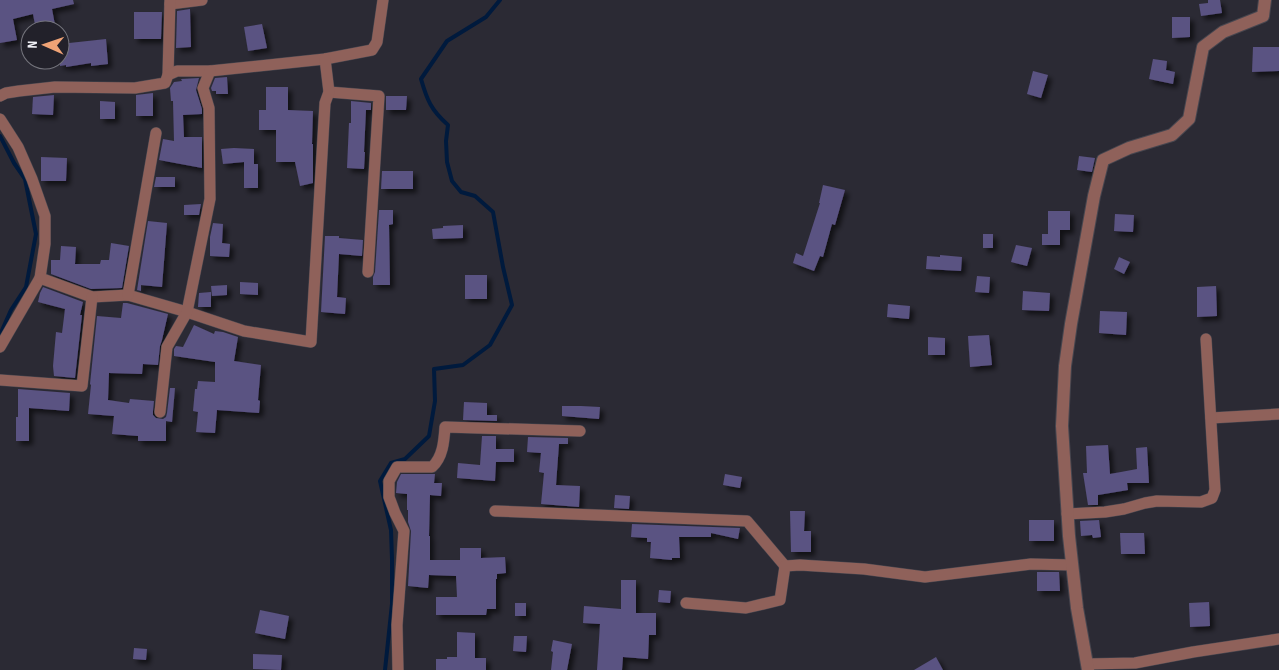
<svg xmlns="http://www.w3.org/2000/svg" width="1279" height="670" viewBox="0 0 1279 670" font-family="'Sofia Sans Condensed',sans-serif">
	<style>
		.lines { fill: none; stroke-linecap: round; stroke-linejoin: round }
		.stream { stroke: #001a3d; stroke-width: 4 }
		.building { fill: #5a5282; filter: url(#shadow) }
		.minor-casing { stroke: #47464f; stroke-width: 12 }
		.tertiary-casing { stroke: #47464f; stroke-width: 14 }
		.minor { stroke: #8f615a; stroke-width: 11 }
		.tertiary { stroke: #8f615a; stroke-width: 12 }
	</style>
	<defs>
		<filter id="shadow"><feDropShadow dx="4" dy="4" stdDeviation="2.5" flood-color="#0009"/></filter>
	</defs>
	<rect width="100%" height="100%" fill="#2b2a34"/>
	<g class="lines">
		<g class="stream">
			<polyline points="0,136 14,163 25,179 36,234 26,287 11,310 0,335"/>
			<path d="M385 670 392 604V559L391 530 380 481 391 463 405 459 429 436 435 401 434 369 463 365 490 345 512 305 503 267 493 212 475 196 461 192 452 181 447 162 446 141 448 125C431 110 427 100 421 79L447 41 486 17 500 0"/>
		</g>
	</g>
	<g class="building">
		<polygon points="0,0 73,0 74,4 52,9 56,30 36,30 33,14 13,19 17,40 0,43"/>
		<polygon points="1208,0 1220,0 1222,13 1201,16 1199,4 1208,3"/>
		<polygon points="190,9 191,47 176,48 177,11"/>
		<polygon points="134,12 162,12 161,39 134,39"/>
		<polygon points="1172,17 1190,17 1190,37 1172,38"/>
		<polygon points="262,24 267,48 248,51 244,27"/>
		<polygon points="106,39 108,64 91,66 91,63 66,67 66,65 60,66 60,44"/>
		<polygon points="1253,47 1279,47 1279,71 1252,72"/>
		<polygon points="1153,59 1167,61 1166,70 1175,72 1173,84 1149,79"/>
		<polygon points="1033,71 1048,75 1041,98 1027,94"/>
		<polygon points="227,77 228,94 216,94 216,91 212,91 211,88 215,78"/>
		<polygon points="199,78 196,90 202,109 202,114 183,115 184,137 202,137 202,168 159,160 163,139 174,141 173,101 171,101 170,88 174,82 182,81 181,79"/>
		<polygon points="266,87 288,87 288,110 313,111 312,144 313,144 313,183 300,186 295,162 276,162 276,130 259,130 259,110 266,110"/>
		<polygon points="153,93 153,116 136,116 136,95"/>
		<polygon points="54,95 53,115 32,114 33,97"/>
		<polygon points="386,96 407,96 406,110 386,110"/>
		<polygon points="100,101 115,102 115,119 100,119"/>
		<polygon points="351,101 371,103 371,110 366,110 364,152 365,152 364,169 347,168 349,123 351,123"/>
		<polygon points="234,148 254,149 254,164 258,164 258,188 244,188 244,162 223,164 221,149"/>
		<polygon points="1079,156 1095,158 1092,172 1077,170"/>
		<polygon points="41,157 67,158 66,181 41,181"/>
		<polygon points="382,171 413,171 413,189 381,189"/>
		<polygon points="156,177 175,177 175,187 154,187"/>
		<polygon points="823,185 845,190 835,225 832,224 823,257 820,256 814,271 793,263 796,253 803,256 820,203 819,203"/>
		<polygon points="201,204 199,215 184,215 184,205"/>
		<polygon points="379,210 393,210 393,224 389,225 390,285 373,285 373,277 375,272"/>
		<polygon points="1048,211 1070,211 1070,230 1060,230 1060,245 1042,245 1042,234 1048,234"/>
		<polygon points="1115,214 1134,215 1133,232 1114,231"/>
		<polygon points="148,221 167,223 162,287 141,285 141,291 137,290"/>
		<polygon points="213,223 223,224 222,243 230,244 229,257 210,256 210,237"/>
		<polygon points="463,225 463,238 433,239 432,229 443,228 443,226"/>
		<rect x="983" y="234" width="10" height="14"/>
		<polygon points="325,236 339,236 339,238 363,240 362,256 339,254 337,297 346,298 345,314 321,312"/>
		<polygon points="111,243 129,246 122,288 91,289 51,274 51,260 60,260 61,246 76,247 75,264 100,264 101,260 109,260"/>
		<polygon points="1016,245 1032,248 1027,266 1011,262"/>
		<polygon points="940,255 962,257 961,271 926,269 927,256 940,257"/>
		<polygon points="1119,257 1130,262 1124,274 1114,269"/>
		<rect x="465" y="275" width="22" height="24"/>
		<polygon points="977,276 990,277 989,293 975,292"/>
		<polygon points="240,282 258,283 258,295 240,294"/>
		<polygon points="227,285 227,295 212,296 211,286"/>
		<polygon points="1216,286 1217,316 1197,317 1197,287"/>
		<polygon points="43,287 83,302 80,315 82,315 75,378 54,376 53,366 56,332 62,333 65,309 38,302 40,293"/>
		<polygon points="1023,291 1050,293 1049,311 1022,310"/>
		<polygon points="211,292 211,307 198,307 199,293"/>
		<polygon points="123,303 127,303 168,314 162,340 160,346 158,365 143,364 142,374 109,373 108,400 129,403 130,399 154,401 153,411 153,415 156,418 163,419 166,417 167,413 170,388 175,388 172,422 166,421 166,441 138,441 138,436 112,434 114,416 88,414 91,385 90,384 97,316 121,318"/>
		<polygon points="888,304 910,306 909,319 887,317"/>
		<polygon points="1100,311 1127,312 1126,335 1099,333"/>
		<polygon points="194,325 214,334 215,331 223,332 238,337 234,361 261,365 258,400 260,401 259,413 217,410 215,433 196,432 198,412 193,411 195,389 197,389 198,381 215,382 215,362 174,356 174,349 176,346 183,347"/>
		<polygon points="989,335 992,365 970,367 968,336"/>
		<polygon points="928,337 945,338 945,355 928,355"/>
		<polygon points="18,389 70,393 69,411 29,408 29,441 16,441 16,417 18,417"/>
		<polygon points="464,402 487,403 487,415 497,415 497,421 463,420"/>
		<polygon points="562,406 581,406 600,407 599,419 562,416"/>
		<polygon points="482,436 496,436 496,449 514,449 514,462 496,462 495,481 457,478 458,463 480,465"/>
		<polygon points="528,437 568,438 568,444 559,444 556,485 580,486 579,507 541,504 544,473 539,472 541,453 527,452"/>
		<polygon points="1108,445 1110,474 1137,469 1136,448 1147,447 1149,483 1127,483 1128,490 1098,495 1098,505 1088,505 1083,473 1087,473 1086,446"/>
		<polygon points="401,474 435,474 434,483 442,483 441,496 430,495 429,536 430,536 430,560 460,560 460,548 481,548 481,558 505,557 506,573 497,574 497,579 496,579 496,609 487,609 486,615 436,615 436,597 457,597 456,576 429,575 428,588 408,586 411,531 408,522 408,510 407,510 407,494 396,493 397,482"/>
		<polygon points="725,474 742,477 740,488 723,485"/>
		<polygon points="615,495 630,496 629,509 614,508"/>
		<polygon points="790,511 805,511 804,531 811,531 811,552 791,552"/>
		<rect x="1029" y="520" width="25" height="21"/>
		<polygon points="1099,520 1101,537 1093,538 1092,535 1081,536 1080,521"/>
		<polygon points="632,524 740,528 738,539 711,533 711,537 679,537 680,558 672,558 672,560 650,558 651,542 647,542 647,538 631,537"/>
		<polygon points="1120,533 1144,533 1145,554 1121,554"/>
		<polygon points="1037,572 1059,572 1060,591 1037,591"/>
		<polygon points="621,580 636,580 636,613 656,613 656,635 649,635 648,659 623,657 622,670 597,670 600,624 583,623 584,606 621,609"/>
		<polygon points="659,590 671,591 670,603 658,602"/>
		<polygon points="1209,602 1210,626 1190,627 1189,603"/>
		<rect x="515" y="603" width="11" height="13"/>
		<polygon points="260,610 289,616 285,639 255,633"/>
		<polygon points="457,632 475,633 475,658 486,658 486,670 436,670 436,659 447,659 447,657 457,657"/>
		<polygon points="514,636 527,636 526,652 513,651"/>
		<polygon points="553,640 572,644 567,670 551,670 553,652 551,651"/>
		<polygon points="134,648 147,649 146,660 133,659"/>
		<polygon points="253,654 282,655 281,670 253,669"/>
		<polygon points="936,657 943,670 914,670"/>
	</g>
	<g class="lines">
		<g class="minor-casing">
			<g id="minor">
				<polyline points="170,4 202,0"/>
				<polyline points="168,75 170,0"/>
				<polyline points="329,92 379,96 368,272"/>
				<polyline points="0,96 6,93 19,91 55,87 135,88 165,83 168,75 177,71 210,71 325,59 372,50 377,42 383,0"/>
				<polyline points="0,119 18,147 32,179 45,216 45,244 40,278 0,347"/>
				<polyline points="40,278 92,297 128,295 187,312 244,331 311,342 325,103 329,92 325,59"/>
				<polyline points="128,295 156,133"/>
				<polyline points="0,380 82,386 92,297"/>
				<polyline points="160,412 167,347 187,312 210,199 209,108 203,88 210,71"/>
				<polyline points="1211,418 1279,414"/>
				<polyline points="495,511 747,521 785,566"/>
				<polyline points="1067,514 1105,512 1124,509 1145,503 1157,501 1201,502 1212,498 1215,490 1206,339"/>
				<polyline points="686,603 746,608 780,600 785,566 800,565 864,569 925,577 1031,564 1072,565"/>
				<polyline points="1087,664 1135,663 1193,652 1279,639"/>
				<path d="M398 670 397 625 404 531 395 513 389 497V481L397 467H432C443 457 444 441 445 427L580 431"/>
			</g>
		</g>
		<g class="tertiary-casing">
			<polyline id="tertiary" points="1088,670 1077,608 1069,536 1062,426 1065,366 1071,324 1094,196 1103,160 1129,148 1172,135 1189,119 1203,47 1223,32 1263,16 1265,0"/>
		</g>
		<use href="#minor" class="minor"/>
		<use href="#tertiary" class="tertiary"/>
	</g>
	<g transform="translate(45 45) rotate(272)"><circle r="24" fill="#22212a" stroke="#74747c"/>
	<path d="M0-4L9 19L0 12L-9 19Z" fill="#efa376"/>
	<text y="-8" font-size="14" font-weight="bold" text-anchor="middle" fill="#f0f0f6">N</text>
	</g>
</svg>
